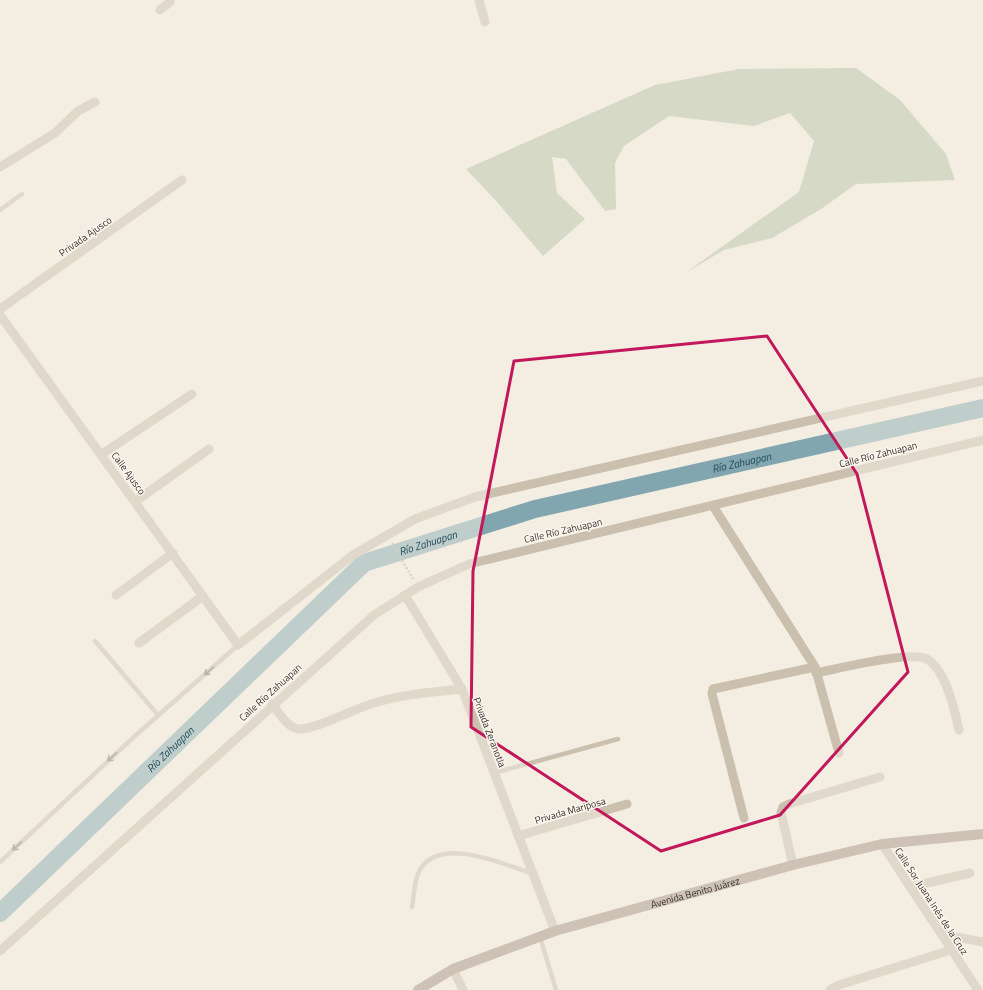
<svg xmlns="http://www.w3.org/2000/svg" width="983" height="990" viewBox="0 0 983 990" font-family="'Titillium Web',sans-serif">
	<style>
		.green { fill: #b2c2a2 }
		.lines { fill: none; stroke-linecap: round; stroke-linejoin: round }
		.river { stroke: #81a6af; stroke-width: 18 }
		.path { stroke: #b7aa98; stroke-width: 2; stroke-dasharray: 2 2; stroke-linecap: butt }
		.service { stroke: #cbbfad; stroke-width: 4.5 }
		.minor { stroke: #cbbfad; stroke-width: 9 }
		.secondary { stroke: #9f8f7f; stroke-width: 10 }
		.oneway { stroke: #7b7166 }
		.marked { fill: none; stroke: #c2185b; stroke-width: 3; stroke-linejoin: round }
		.labels { text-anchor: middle; stroke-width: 3; stroke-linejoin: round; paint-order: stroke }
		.street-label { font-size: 10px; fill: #3a322c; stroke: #faf6ee }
		.water-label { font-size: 11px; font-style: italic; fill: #224e5a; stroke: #faf6ee }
	</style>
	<rect width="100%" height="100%" fill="#f3ede2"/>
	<polygon class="green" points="856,68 900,100 946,154 955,180 856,184 821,209 772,238 724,250 685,273 799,192 814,141 790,113 754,126 669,116 624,146 615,163 616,209 605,211 566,159 552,157 557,193 585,219 543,256 498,203 466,169 655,85 739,69"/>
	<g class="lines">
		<path class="river" id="s1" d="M0 913 364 563 535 509 983 408"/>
		<polyline class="path" points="392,543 413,579"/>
		<g class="service">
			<polyline points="0,210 22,194"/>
			<polyline points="95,641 158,715"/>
			<polyline points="494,773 618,739"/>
			<polyline points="0,862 136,735 238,645"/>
			<path d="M412 907C414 897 414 883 418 874 435 833 504 864 533 874"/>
			<polyline points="540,937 556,990"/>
		</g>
		<g class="minor">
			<polyline points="479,0 485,22"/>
			<polyline points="160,10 170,2 170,0"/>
			<polyline points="0,167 55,133 78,111 95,102"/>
			<polyline points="0,309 182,180"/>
			<polyline points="0,315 238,645 353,555 415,519 475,497 983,381"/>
			<polyline points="102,454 192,394"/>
			<polyline points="136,501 209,449"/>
			<polyline points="713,506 815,667 839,753"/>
			<polyline points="116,595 173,553"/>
			<polyline points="405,595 462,689 555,931"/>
			<polyline points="139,643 203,596"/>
			<path d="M816 673C836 669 912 650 927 659 946 670 955 711 959 730"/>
			<path d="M272 704C279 712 287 728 299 729 315 730 356 708 374 703 403 694 433 692 462 689"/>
			<polyline points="744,818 712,694 713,689 815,667"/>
			<polyline points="518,836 627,804"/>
			<polyline points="882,844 978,990"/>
			<polyline points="793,865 781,813 783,807 789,804 880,777"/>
			<polyline points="910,887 970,873"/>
			<polyline points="941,934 983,942"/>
			<polyline points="0,951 374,615 418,587 469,564 983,440"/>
			<polyline points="453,969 463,990"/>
			<polyline points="830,990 839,985 951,950"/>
		</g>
		<path class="secondary" id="s2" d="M418 990 453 969 555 931 793 865 882 844 983 834"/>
	</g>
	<defs><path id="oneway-shaft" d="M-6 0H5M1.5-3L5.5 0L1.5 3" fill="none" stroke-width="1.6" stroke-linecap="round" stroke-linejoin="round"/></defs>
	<g class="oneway">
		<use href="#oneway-shaft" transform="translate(209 671) rotate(139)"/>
		<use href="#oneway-shaft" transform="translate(112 757) rotate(137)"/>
		<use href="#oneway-shaft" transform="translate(17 846) rotate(137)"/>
	</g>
	<path d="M0 0H983V990H0ZM767 336 857 474 908 672 780 815 661 851 471 727 473 571 514 361Z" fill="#f3ede2" fill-opacity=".55" fill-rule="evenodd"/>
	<path class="marked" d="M767 336 857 474 908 672 780 815 661 851 471 727 473 571 514 361Z"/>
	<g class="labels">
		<g class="street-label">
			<text transform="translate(85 236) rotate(-35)" y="4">Privada Ajusco</text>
			<text transform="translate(878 454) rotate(-14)" y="4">Calle Río Zahuapan</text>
			<text transform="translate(129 473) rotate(54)" y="4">Calle Ajusco</text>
			<text transform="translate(563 530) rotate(-13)" y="4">Calle Río Zahuapan</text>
			<text transform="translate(270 692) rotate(-42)" y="4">Calle Río Zahuapan</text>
			<text transform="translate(490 732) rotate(69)" y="4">Privada Zeranotla</text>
			<text transform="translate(570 810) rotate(-16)" y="4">Privada Mariposa</text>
			<text dy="4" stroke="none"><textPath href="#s2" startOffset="295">Avenida Benito Juárez</textPath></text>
			<text transform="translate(932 901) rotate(57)" y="4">Calle Sor Juana Inés de la Cruz</text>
		</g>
		<g class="water-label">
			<text dy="4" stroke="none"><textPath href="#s1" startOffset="896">Río Zahuapan</textPath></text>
			<text dy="4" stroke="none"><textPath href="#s1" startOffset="572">Río Zahuapan</textPath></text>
			<text dy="4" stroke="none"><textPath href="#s1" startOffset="236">Río Zahuapan</textPath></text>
		</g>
	</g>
</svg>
